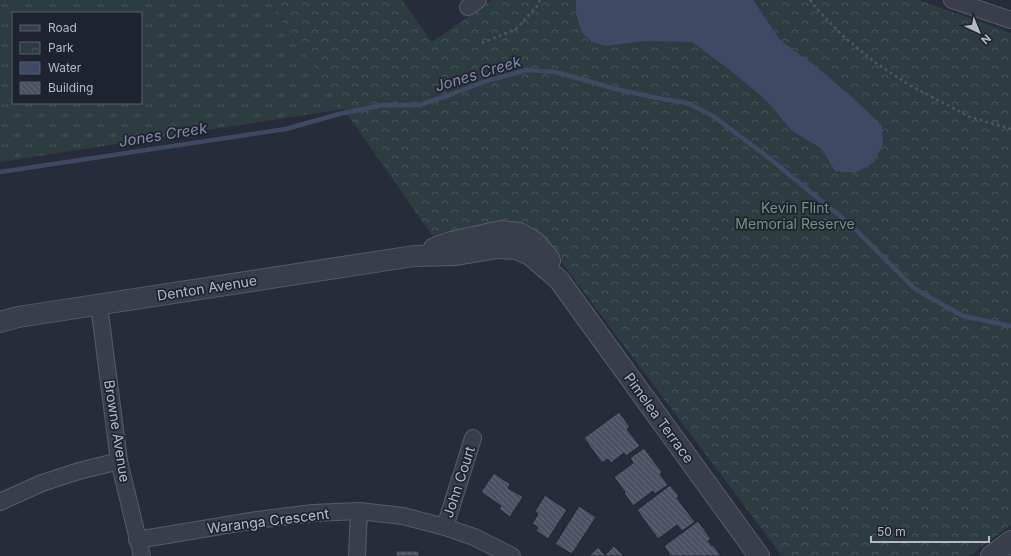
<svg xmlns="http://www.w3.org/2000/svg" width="1011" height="556" viewBox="0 0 1011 556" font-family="Inter,sans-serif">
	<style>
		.grass { fill: url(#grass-tufts); fill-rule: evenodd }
		.park { fill: url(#park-crowns) }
		.water { fill: #404964 }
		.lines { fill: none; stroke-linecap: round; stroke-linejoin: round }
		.stream { stroke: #404964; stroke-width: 4.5 }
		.building { fill: url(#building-back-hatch); stroke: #212532 }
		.minor-casing { stroke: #585c69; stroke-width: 18 }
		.tertiary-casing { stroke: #585c69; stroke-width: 22 }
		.path { stroke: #4a575d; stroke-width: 2.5; stroke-dasharray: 3 3; stroke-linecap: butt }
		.minor { stroke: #3a3e4b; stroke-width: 16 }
		.tertiary { stroke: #3a3e4b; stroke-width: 20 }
		.labels { text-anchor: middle; stroke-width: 3.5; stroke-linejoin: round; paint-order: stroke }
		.park-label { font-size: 14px; fill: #70947e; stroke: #1f2330 }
		.street-label { font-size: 14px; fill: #b6b9c6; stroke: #1f2330 }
		.water-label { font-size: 15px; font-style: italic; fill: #818caa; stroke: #1f2330 }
	</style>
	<defs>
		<pattern id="grass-tufts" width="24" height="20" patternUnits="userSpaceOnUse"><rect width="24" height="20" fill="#2c3c40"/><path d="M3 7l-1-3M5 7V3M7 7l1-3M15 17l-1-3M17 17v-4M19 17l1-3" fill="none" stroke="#48565a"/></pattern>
		<pattern id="park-crowns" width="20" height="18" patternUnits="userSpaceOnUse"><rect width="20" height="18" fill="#2c3c40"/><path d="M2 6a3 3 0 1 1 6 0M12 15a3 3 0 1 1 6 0" fill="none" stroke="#48565a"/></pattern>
		<pattern id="building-back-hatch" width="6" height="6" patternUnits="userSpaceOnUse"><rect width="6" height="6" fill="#4d5263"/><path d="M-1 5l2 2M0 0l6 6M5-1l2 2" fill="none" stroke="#646978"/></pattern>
	</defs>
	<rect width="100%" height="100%" fill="#272c3b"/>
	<path class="grass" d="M0 0H281L272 7 344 109 0 162ZM13 13H141V103H13Z"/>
	<polygon class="park" points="281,0 402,0 432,42 492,0 919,0 1011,33 1011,525 969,556 782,556 544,239 523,225 506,220 434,238 272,7"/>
	<polygon class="water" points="576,0 753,0 781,41 813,64 851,96 882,126 883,145 873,163 855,173 835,171 821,148 792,131 766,100 731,71 692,42 645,41 605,46 592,42 582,33 576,14"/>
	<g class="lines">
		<polyline class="stream" points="0,172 286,129 339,114 383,105 419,105 447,96 486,81 527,70 556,72 616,89 657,98 687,103 713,116 769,158 851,225 915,289 963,316 1011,326"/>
	</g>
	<g class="building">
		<polygon points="619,412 630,427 627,429 640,446 626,456 624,453 611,463 608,459 602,463 584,438"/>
		<polygon points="644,448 662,472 660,474 668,485 655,494 653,491 633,506 624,493 625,492 614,477 633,463 630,458"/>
		<polygon points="494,473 510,484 508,488 523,497 510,517 499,509 501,506 481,492"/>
		<polygon points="670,485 679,496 677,498 695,522 682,531 677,525 658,539 637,510"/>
		<polygon points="545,495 567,510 548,539 536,531 538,527 532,524 538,514 535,511"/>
		<polygon points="579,506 596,517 572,554 555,544"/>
		<polygon points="698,521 711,539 708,541 712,546 713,545 721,556 671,556 664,546"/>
		<polygon points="614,546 624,556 589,556 598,547 605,555"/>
		<rect x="396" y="551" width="23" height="5"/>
	</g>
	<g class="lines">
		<g class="minor-casing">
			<g id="minor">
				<polyline points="952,0 1011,20"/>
				<polyline points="468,7 478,0"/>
				<polyline points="99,305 119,461 142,556"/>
				<polyline points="0,502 42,483 79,471 119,461"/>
				<polyline points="445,527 473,438"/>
				<polyline points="137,540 257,520 313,513 359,511 403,516 445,527 474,537 512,556"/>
				<polyline points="357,556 359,511"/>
			</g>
		</g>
		<g class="tertiary-casing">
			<g id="tertiary">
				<polyline points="434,248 451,242 501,231 519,233 535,242 549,258 550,261"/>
				<polyline points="0,322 18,317 414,256 456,255 498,248 516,249 530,255 559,280 759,556"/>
				<polyline points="991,556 1011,541"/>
			</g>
		</g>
		<g class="path">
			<polyline points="810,0 817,9 843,36 877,64 911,86 970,117 1011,129"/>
			<polyline points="482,43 516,29 538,5 540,0"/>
		</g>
		<use href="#minor" class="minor"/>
		<use href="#tertiary" class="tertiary"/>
	</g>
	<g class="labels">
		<g class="park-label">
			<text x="795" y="213">Kevin Flint<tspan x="795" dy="16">Memorial Reserve</tspan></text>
		</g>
		<g class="street-label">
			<text transform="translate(207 288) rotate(-9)" y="5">Denton Avenue</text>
			<text transform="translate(659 418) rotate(54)" y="5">Pimelea Terrace</text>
			<text transform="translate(117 431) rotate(81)" y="5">Browne Avenue</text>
			<text transform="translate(459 482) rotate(-72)" y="5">John Court</text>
			<text transform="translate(268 521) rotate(-7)" y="5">Waranga Crescent</text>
		</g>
		<g class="water-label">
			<text transform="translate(478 74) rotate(-17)" y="5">Jones Creek</text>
			<text transform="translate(163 135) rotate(-9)" y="5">Jones Creek</text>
		</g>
	</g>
	<rect x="12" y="12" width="130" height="92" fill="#1f2330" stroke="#5b5f6c"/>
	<rect x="20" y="25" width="20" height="6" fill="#3a3e4b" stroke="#5b5f6c"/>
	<text x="48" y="32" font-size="12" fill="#b6b9c6">Road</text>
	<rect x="20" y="42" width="20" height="12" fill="url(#park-crowns)" stroke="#5b5f6c"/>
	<text x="48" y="52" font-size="12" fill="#b6b9c6">Park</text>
	<rect x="20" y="62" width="20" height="12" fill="#404964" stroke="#5b5f6c"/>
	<text x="48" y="72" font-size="12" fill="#b6b9c6">Water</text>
	<rect x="20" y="82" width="20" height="12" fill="url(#building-back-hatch)" stroke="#5b5f6c"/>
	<text x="48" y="92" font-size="12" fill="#b6b9c6">Building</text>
	<g transform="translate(979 32) rotate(136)" stroke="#1f2330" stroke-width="3" paint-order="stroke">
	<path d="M0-3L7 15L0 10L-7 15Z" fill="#b6b9c6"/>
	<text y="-6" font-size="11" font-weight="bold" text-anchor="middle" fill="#b6b9c6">N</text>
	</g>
	<path d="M871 536v6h118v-6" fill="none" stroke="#b6b9c6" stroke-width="2"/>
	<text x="877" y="536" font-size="12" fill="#b6b9c6" stroke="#1f2330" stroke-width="3" paint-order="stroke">50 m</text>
</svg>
